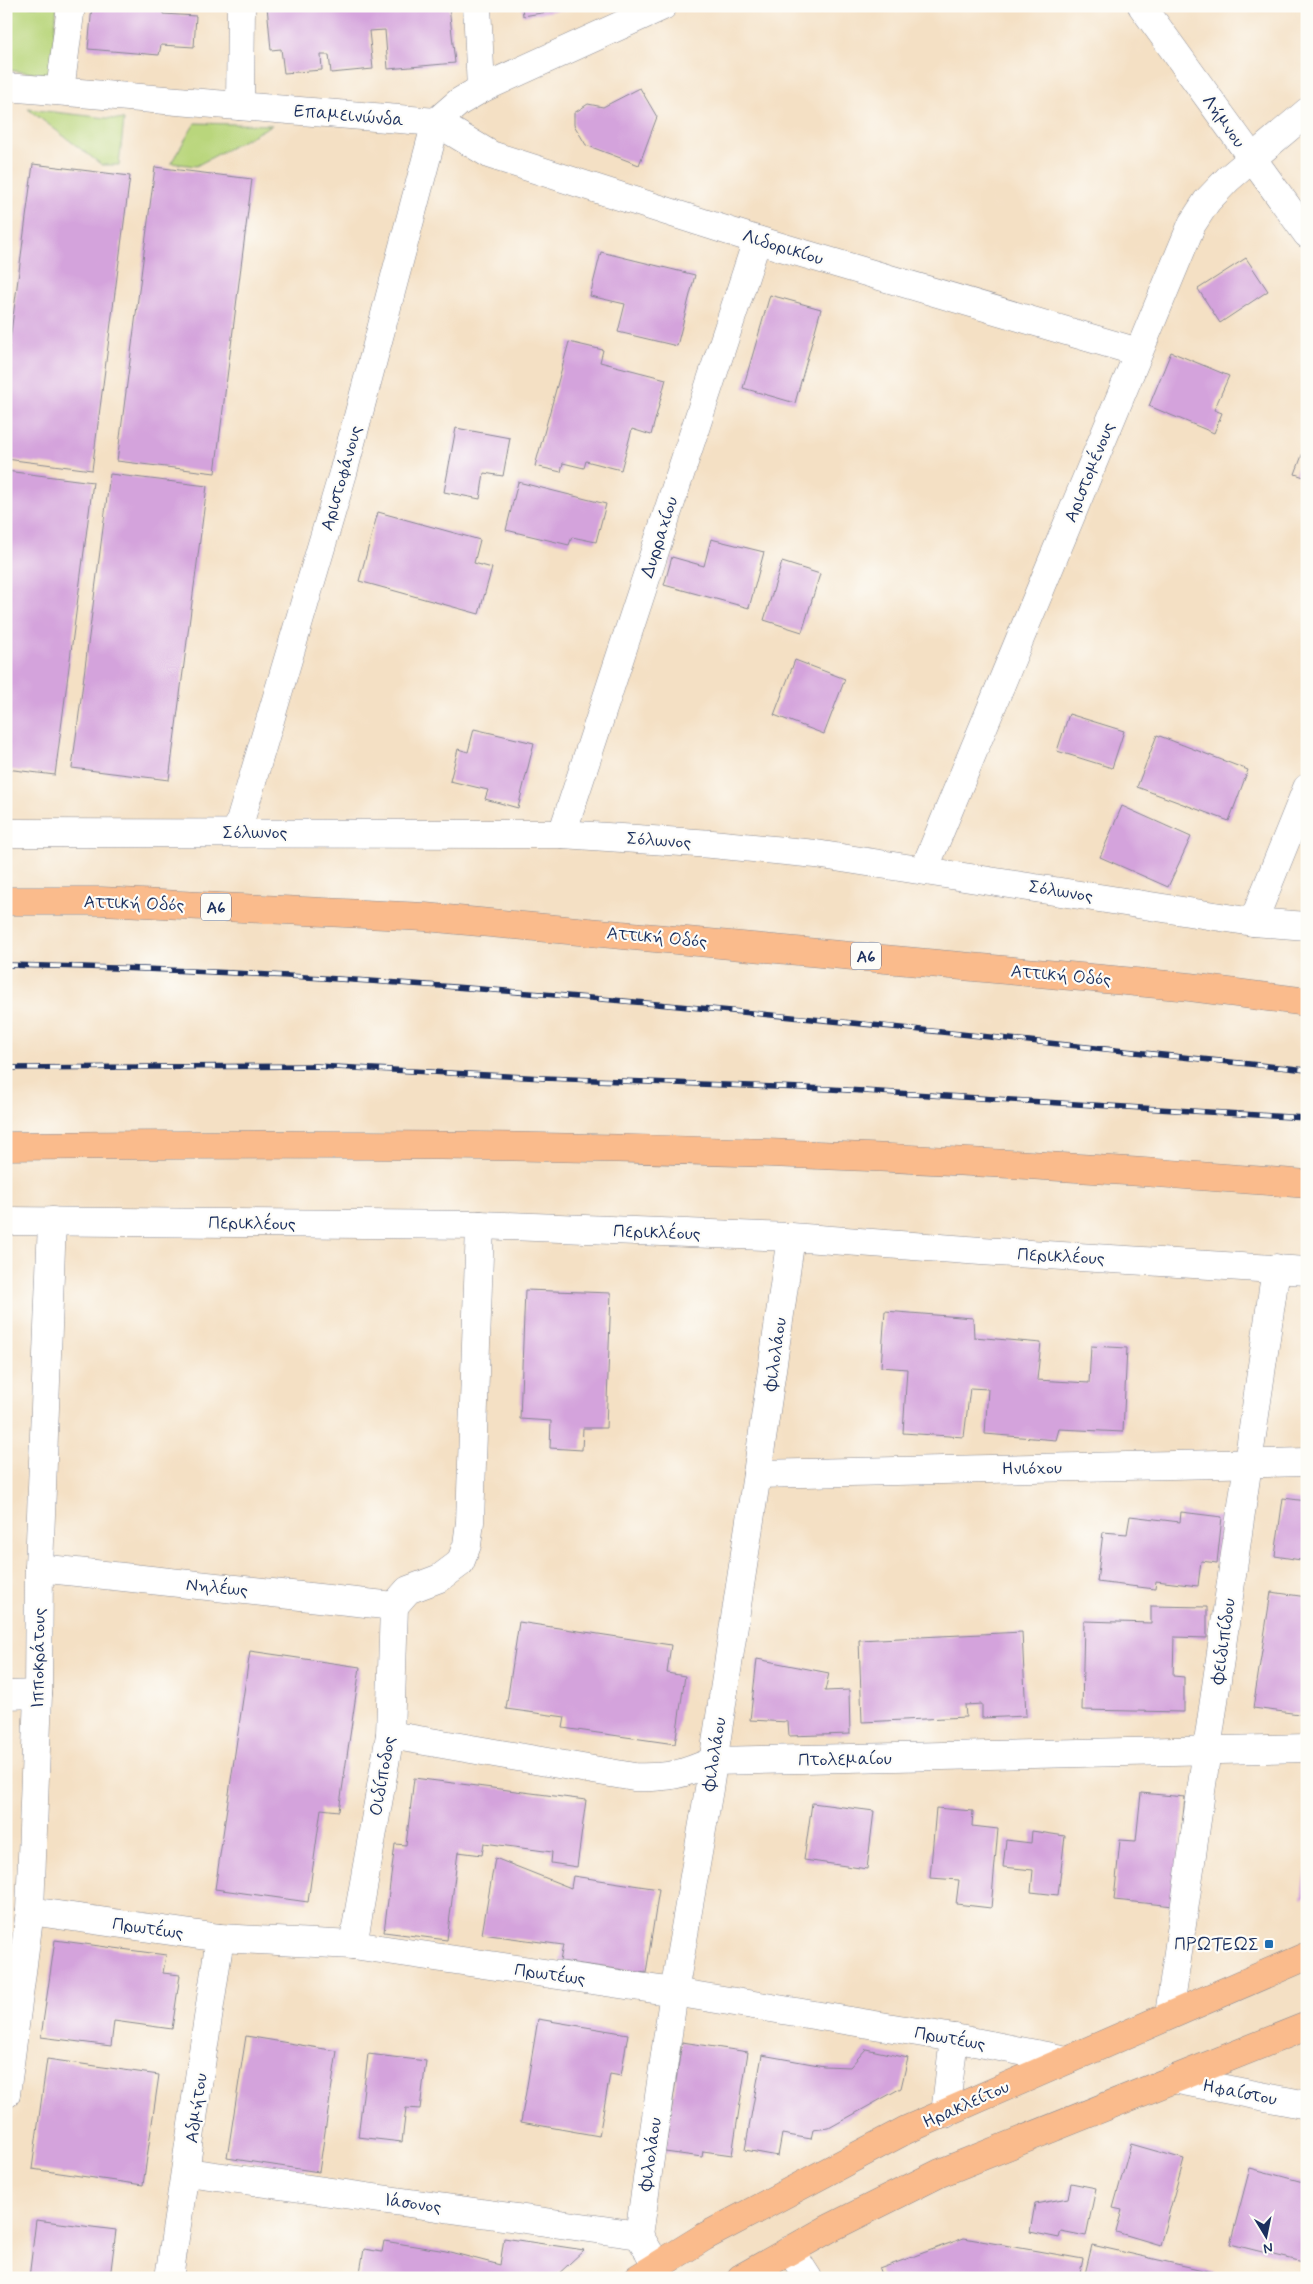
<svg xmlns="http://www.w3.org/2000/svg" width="1313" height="2284" viewBox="0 0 1313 2284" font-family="Mynerve,sans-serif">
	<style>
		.green { fill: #b9d67c; stroke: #6a826d }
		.building { fill: #d4a3dc }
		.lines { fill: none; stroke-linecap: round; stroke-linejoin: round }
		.minor-casing { stroke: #888891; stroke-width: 29 }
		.major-casing { stroke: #888891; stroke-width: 29 }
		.highway-casing { stroke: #888891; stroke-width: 29 }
		.minor { stroke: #fff; stroke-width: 28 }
		.major { stroke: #fabb8c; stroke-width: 28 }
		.highway { stroke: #fabb8c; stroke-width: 28 }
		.rail-casing { stroke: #1b2f5e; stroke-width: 5.5 }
		.rail { stroke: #fdfcf7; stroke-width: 4; stroke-dasharray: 11; stroke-linecap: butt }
		.poi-dot { fill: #1f6fb2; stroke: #fdfcf7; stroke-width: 2 }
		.labels { text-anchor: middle; stroke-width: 4.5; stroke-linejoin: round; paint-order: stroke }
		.shield { fill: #fdfcf7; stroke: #5f6c8c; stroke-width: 1 }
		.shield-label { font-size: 16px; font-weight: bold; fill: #1b2f5e }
		.street-label { font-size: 18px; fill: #1b2f5e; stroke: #fdfcf7 }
		.poi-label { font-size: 18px; fill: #1b2f5e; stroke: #fdfcf7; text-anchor: end }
	</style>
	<rect width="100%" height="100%" fill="#fdfcf7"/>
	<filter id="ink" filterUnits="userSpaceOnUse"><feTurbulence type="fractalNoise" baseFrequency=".02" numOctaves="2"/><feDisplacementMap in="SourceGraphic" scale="10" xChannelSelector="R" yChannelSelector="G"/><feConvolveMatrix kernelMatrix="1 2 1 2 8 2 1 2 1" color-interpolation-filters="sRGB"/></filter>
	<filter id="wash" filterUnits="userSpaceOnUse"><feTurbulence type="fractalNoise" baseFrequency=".0096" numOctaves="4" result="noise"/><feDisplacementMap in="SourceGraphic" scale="20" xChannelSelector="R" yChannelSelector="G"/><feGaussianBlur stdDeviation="1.12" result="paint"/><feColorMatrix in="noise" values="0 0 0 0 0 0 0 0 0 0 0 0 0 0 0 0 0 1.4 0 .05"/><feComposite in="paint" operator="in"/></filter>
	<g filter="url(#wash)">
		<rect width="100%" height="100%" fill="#f4e0c4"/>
		<g class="green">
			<polygon points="6,6 57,6 51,75 6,70"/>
			<polygon points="28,109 124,120 119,165 102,165"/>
			<polygon points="195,123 272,125 196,166 171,163"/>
		</g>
		<g id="blocks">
			<g class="building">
				<polygon points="92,6 163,6 163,14 196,16 194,47 161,45 159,55 88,49"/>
				<polygon points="267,6 369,6 370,9 382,6 449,6 455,63 388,69 385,30 369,31 373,69 331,73 329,55 321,55 322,70 284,73 281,49 271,50"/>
				<polygon points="522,6 578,6 578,7 523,16"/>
				<polygon points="640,88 657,117 639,165 586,145 574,125 574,113 588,104 603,107"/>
				<polygon points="33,164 130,176 92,470 6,459 6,371"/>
				<polygon points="155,167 252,179 215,473 117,461"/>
				<polygon points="601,252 695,275 677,346 618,332 625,304 590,296"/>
				<polygon points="1246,258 1268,291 1220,323 1198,289"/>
				<polygon points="770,295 821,309 795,403 743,388"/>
				<polygon points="569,342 603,350 600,362 666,379 651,435 632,429 621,470 586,461 584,468 563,463 561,472 535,466"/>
				<polygon points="1171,352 1229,376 1214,410 1222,413 1214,433 1149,406"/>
				<polygon points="456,428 510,438 503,476 484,473 480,499 444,492"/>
				<polygon points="1307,442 1307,478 1295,474"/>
				<polygon points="6,471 93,482 55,775 6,769"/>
				<polygon points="110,474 207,486 169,780 72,768"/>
				<polygon points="518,482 606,504 596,542 572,537 569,545 506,530"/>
				<polygon points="378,512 480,540 474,563 492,568 479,614 359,581"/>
				<polygon points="711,539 764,552 749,608 664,585 672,557 704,566"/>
				<polygon points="782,562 820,574 802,632 764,620"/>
				<polygon points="795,660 845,679 824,734 774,715"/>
				<polygon points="1069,714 1124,731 1112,768 1057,751"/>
				<polygon points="474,729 534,743 518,808 485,799 488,790 450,781 458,749 468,752"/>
				<polygon points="1157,735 1248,770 1229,821 1137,787"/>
				<polygon points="1122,806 1191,837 1168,887 1100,857"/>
				<polygon points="525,1290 611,1293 606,1428 583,1428 582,1450 550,1448 551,1421 520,1419"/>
				<polygon points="885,1311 973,1318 974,1337 1041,1343 1037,1380 1089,1383 1091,1346 1127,1348 1123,1432 1059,1429 1056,1440 985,1434 988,1389 970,1388 964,1437 903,1433 907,1369 881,1367"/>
				<polygon points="1283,1498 1307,1501 1307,1561 1275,1556"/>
				<polygon points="1181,1512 1222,1517 1217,1563 1201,1561 1198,1586 1156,1581 1155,1589 1097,1582 1103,1532 1127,1534 1130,1516 1180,1522"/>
				<polygon points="1271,1592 1307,1597 1307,1715 1253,1708"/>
				<polygon points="1151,1606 1207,1607 1207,1638 1174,1637 1173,1676 1184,1677 1184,1712 1082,1710 1084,1621 1151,1623"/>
				<polygon points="519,1622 671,1645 667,1673 685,1676 675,1744 563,1728 565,1717 506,1709"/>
				<polygon points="1022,1632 1026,1716 982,1718 982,1704 965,1705 966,1717 862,1722 859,1640"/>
				<polygon points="250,1651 360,1667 339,1811 321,1809 308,1902 215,1889"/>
				<polygon points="757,1659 829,1673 825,1691 849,1690 850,1734 789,1736 788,1722 750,1720"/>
				<polygon points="414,1778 586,1800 577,1867 551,1863 552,1852 484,1843 482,1855 458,1852 447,1940 384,1932 395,1844 406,1845"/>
				<polygon points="1141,1793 1185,1797 1174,1906 1114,1900 1120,1840 1136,1841"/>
				<polygon points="812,1803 874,1811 867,1869 804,1860"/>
				<polygon points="936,1808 973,1811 972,1826 998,1829 991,1908 956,1904 959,1880 930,1878"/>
				<polygon points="1032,1831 1065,1836 1058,1895 1031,1892 1033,1870 1003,1867 1006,1840 1031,1843"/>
				<polygon points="495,1858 571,1888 573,1876 659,1889 646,1973 560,1961 563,1945 482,1934"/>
				<polygon points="1306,1869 1307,1896 1302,1898"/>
				<polygon points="55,1940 166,1955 163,1973 180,1975 172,2029 114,2021 111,2046 41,2037"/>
				<polygon points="538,2019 628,2034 621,2076 610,2074 599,2136 521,2122"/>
				<polygon points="246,2036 337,2051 319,2172 227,2158"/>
				<polygon points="682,2042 748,2052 732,2155 703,2151 702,2157 665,2152"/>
				<polygon points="866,2049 908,2058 901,2088 829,2128 813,2130 811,2139 782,2134 778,2156 745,2150 762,2055 824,2066 850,2067"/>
				<polygon points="368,2054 426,2061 420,2109 406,2108 402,2142 358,2137"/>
				<polygon points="47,2059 159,2075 143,2185 32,2169"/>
				<polygon points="1131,2144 1184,2159 1160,2245 1116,2232 1122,2210 1113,2208"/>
				<polygon points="1250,2168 1307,2183 1307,2263 1230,2244"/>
				<polygon points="1071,2183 1096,2188 1086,2236 1061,2231 1059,2238 1030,2232 1035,2204 1068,2198"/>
				<polygon points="36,2220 116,2230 110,2278 29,2278"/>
				<polygon points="504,2238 584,2250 554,2278 359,2278 364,2249 382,2252 384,2241 446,2251 500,2265"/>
				<polygon points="964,2238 1083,2259 1079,2278 882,2278 879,2269"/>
				<polygon points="1092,2245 1234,2277 1233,2278 1084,2278"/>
			</g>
		</g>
	</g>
	<g filter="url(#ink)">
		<use href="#blocks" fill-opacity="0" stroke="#888891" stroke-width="1"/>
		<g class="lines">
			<g class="minor-casing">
				<g id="minor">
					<polyline points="477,6 481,89"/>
					<polyline points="1142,6 1307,234"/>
					<polyline points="6,87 436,122 459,102 481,89 663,6"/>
					<polyline points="60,91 71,6"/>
					<polyline points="240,106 241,6"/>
					<polyline points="436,122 491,155 757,240 1138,352"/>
					<polyline points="237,832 343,473 436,122"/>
					<polyline points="6,833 562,834 712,844 816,854 1253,922 1307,926"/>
					<polyline points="562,834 757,240"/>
					<polyline points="924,870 1192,224 1207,201 1228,179 1307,112"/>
					<polyline points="1253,922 1307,788"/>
					<polyline points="6,1221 480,1225 791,1237 981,1251 1307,1271"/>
					<polyline points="757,1474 1307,1462"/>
					<polyline points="39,1568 394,1606"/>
					<polyline points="394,1606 408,1590 440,1578 460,1563 467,1545 470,1522 480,1225"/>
					<polyline points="6,1695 38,1694"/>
					<path d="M390 1735 634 1777C668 1778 682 1775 713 1761L1307 1748"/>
					<polyline points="30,1911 220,1938 353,1945 674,1992 954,2038 1067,2060"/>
					<polyline points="353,1945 390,1735 394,1606"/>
					<polyline points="1169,2015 1276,1268"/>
					<polyline points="1173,2079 1307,2105"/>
					<polyline points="6,2094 30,1911 38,1694 39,1568 52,1221"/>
					<polyline points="945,2114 954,2038"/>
					<polyline points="187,2172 639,2235"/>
					<polyline points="790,2250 808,2278"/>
					<polyline points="657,2266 639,2235 674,1992 709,1789 757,1474 791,1237"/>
					<polyline points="169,2278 220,1938"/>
				</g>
			</g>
			<g class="major-casing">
				<g id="major">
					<polyline points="638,2278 704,2237 906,2130 1307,1956"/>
					<polyline points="741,2278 830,2228 940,2173 1307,2026"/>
				</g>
			</g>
			<g class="highway-casing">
				<g id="highway">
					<polyline points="6,901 101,901 425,917 1190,987 1307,1002"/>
					<path d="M6 1146C126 1145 246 1144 366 1145 680 1146 994 1159 1307 1184"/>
				</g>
			</g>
			<use href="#minor" class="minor"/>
			<use href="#major" class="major"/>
			<use href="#highway" class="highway"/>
			<g class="rail-casing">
				<g id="rail">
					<path d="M6 965C441 973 874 1026 1307 1070"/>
					<polyline points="6,1068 316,1066 543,1078 830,1089 1307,1118"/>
				</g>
			</g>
			<use href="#rail" class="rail"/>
		</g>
	</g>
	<rect class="poi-dot" x="1264" y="1939" width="10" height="10" rx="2.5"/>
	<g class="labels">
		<g class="shield">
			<rect x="201" y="893.5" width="30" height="27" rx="4"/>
			<rect x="851" y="942.5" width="30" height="27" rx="4"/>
		</g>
		<g class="shield-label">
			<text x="216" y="913">Α6</text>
			<text x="866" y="962">Α6</text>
		</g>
		<g class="street-label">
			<text transform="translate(349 115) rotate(5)" y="6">Επαμεινώνδα</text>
			<text transform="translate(1224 121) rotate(54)" y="6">Λήμνου</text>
			<text transform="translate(783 247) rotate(17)" y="6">Λιδορικίου</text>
			<text transform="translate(1089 472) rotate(-68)" y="6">Αριστομένους</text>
			<text transform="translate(341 478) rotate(-74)" y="6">Αριστοφάνους</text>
			<text transform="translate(659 537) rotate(-72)" y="6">Δυρραχίου</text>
			<text x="255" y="838">Σόλωνος</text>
			<text transform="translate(659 840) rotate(4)" y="6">Σόλωνος</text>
			<text transform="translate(1061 891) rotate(9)" y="6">Σόλωνος</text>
			<text transform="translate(134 903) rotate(2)" y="6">Αττική Οδός</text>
			<text transform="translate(657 937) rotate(5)" y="6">Αττική Οδός</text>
			<text transform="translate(1061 975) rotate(5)" y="6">Αττική Οδός</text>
			<text transform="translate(252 1223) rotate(1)" y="6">Περικλέους</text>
			<text transform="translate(657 1232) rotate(2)" y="6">Περικλέους</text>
			<text transform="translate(1061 1256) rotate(3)" y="6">Περικλέους</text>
			<text transform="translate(775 1354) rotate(-82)" y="6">Φιλολάου</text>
			<text transform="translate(1032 1468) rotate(-1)" y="6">Ηνιόχου</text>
			<text transform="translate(217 1587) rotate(6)" y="6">Νηλέως</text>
			<text transform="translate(1223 1641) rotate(-82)" y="6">Φειδιπίδου</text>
			<text transform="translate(38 1658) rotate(-89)" y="6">Ιπποκράτους</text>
			<text transform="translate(714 1754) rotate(-81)" y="6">Φιλολάου</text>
			<text transform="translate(845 1759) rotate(-1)" y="6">Πτολεμαίου</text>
			<text transform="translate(382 1776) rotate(-80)" y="6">Οιδίποδος</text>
			<text transform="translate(148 1928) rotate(8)" y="6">Πρωτέως</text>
			<text transform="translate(550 1974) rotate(8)" y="6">Πρωτέως</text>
			<text transform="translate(950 2038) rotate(10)" y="6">Πρωτέως</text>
			<text transform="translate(1240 2092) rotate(11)" y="6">Ηφαίστου</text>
			<text transform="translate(966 2104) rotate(-24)" y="6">Ηρακλείτου</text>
			<text transform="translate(196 2108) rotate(-82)" y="6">Αδμήτου</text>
			<text transform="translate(650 2154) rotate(-82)" y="6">Φιλολάου</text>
			<text transform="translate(413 2203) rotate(8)" y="6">Ιάσονος</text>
		</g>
		<g class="poi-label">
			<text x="1259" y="1950">ΠΡΩΤΕΩΣ</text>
		</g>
	</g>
	<rect width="1313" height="2284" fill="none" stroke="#fdfcf7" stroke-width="25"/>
	<g transform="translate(1266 2236) rotate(170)" stroke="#fdfcf7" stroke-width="4" paint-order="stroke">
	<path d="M0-4L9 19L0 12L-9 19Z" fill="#1b2f5e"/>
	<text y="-8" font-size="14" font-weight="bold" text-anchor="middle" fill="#1b2f5e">N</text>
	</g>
</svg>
